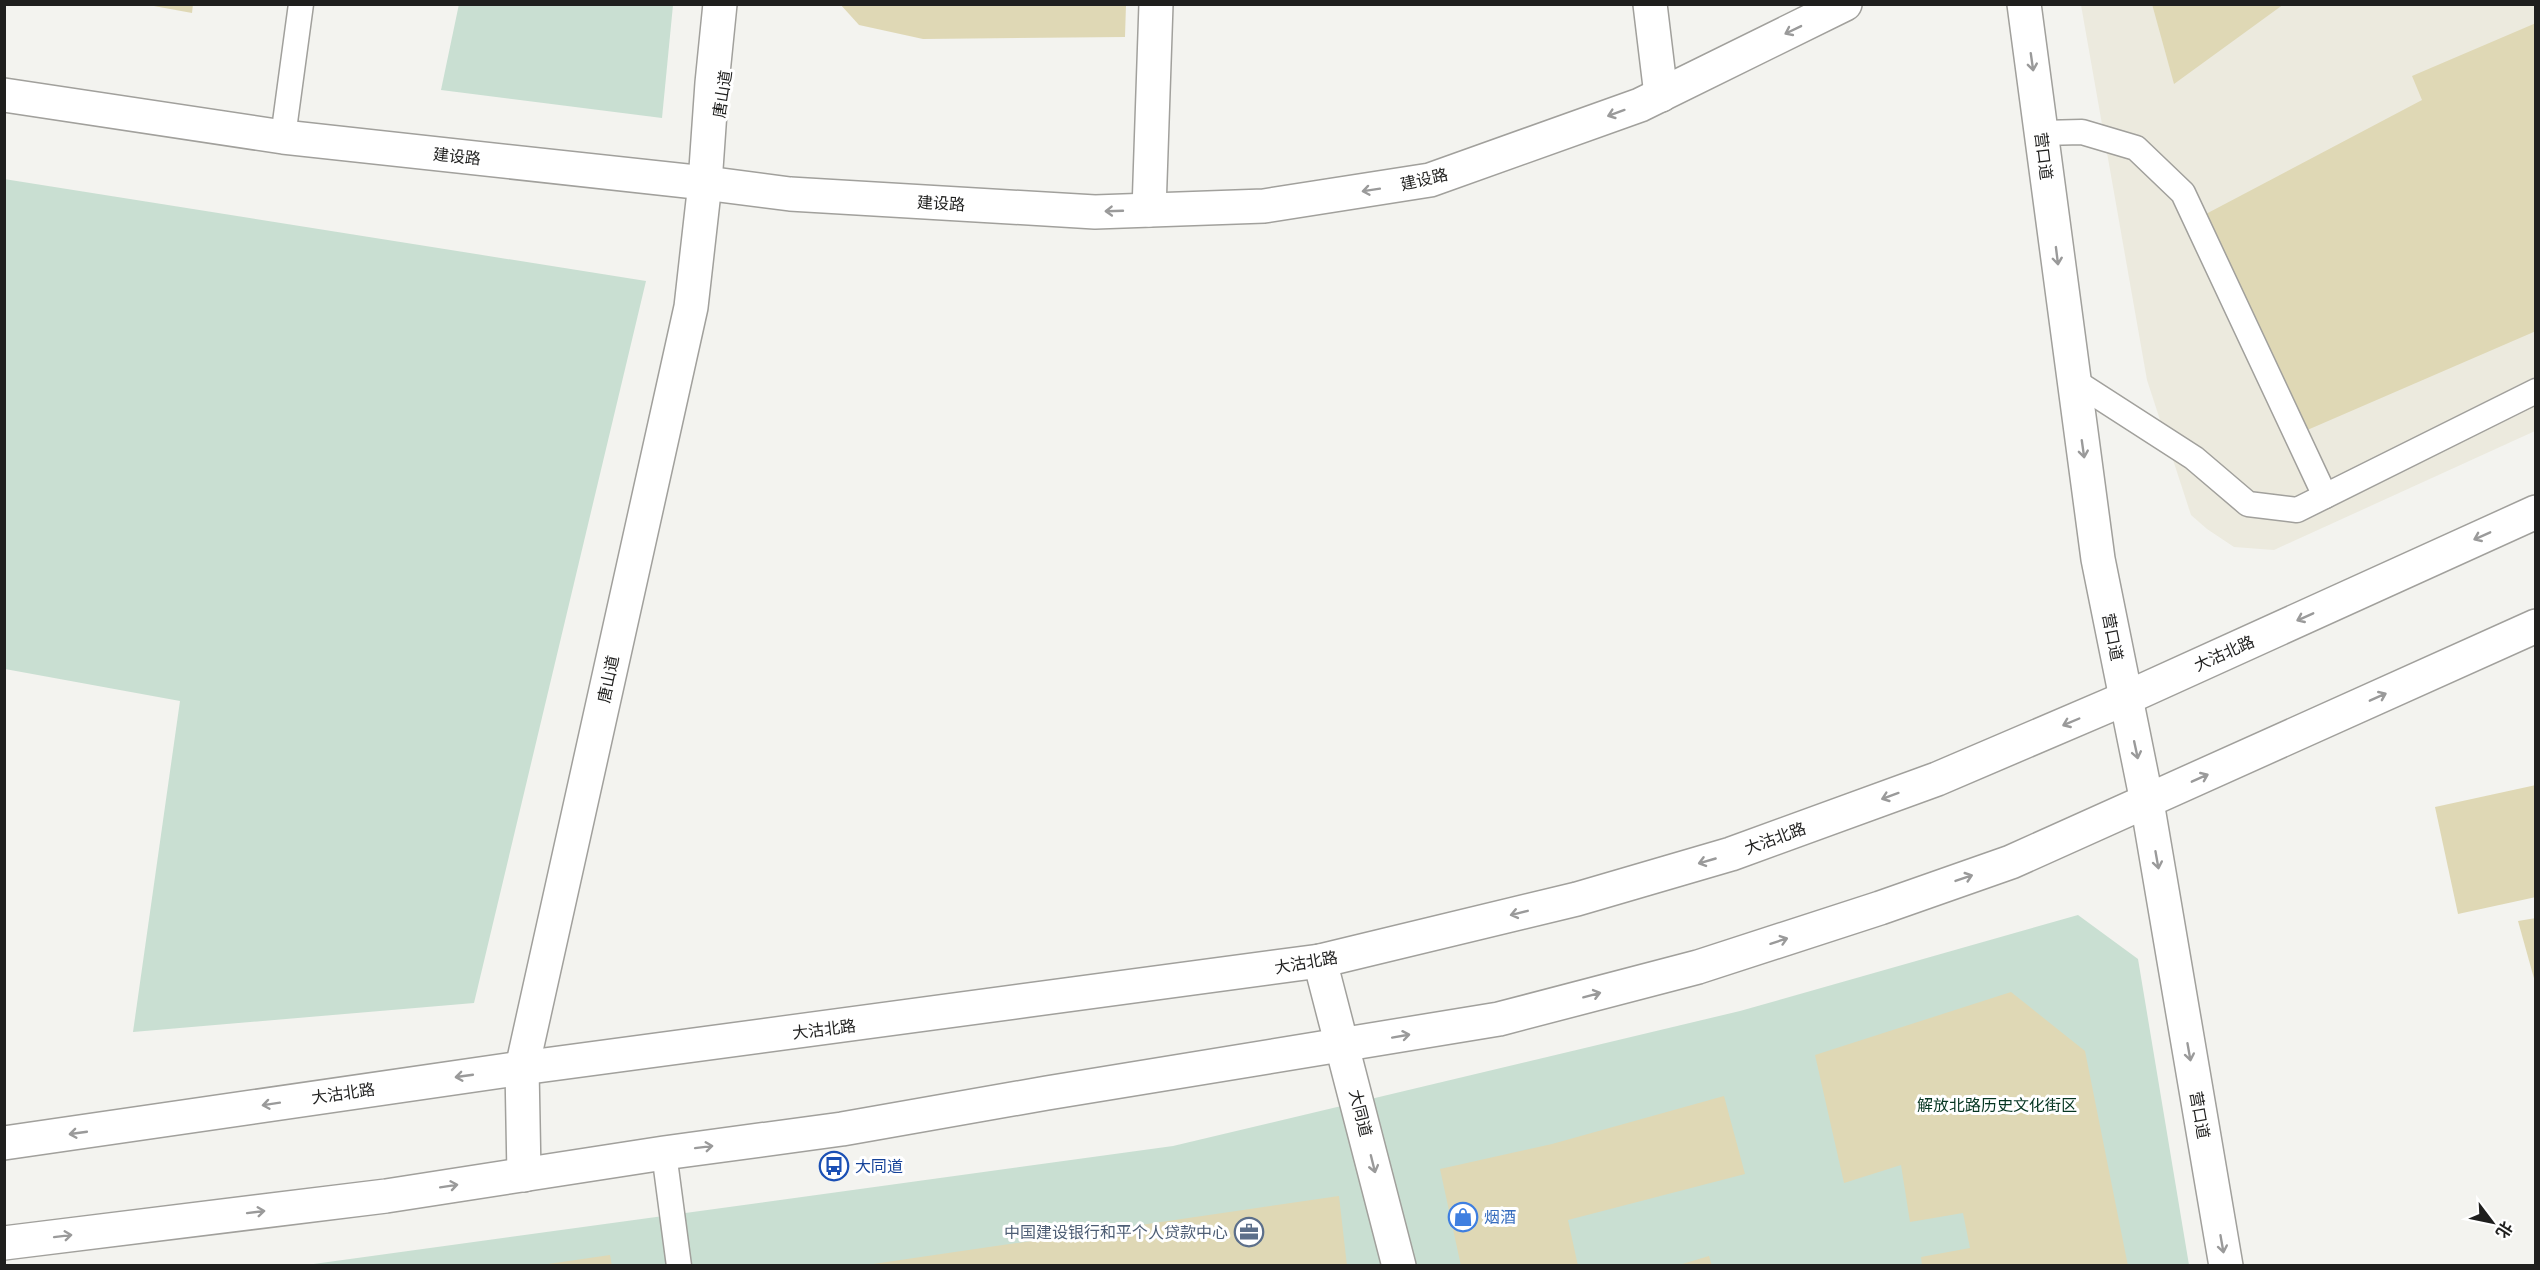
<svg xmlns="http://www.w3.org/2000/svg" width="2540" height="1270" viewBox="0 0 2540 1270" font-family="'Work Sans','Noto Sans SC',sans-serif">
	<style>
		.built { fill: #eceade }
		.green { fill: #c9dfd2 }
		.building { fill: #dfd8b5 }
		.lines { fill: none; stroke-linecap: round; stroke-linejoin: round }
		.lane-casing { stroke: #a1a09c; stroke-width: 27 }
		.street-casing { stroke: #a1a09c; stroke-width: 36 }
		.secondary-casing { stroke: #a1a09c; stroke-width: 36 }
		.lane { stroke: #fff; stroke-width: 24 }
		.street { stroke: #fff; stroke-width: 33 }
		.secondary { stroke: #fff; stroke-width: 33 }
		.oneway { stroke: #9a9a9a }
		.labels { text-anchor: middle; stroke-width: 6; stroke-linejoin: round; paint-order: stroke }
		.street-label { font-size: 16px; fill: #1f1f1e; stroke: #fff }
		.park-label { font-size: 16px; fill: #053521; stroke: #fff }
		.transit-label { font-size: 16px; fill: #164399; stroke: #fff; text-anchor: start }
		.shop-label { font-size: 16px; fill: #366cbe; stroke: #fff; text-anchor: start }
		.service-label { font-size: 16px; fill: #4e5e75; stroke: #fff; text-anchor: end }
	</style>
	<rect width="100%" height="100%" fill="#f3f3ef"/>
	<polygon class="built" points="2081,5 2535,5 2535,431 2274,550 2234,547 2207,529 2191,515 2147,380"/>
	<g class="green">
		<polygon points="459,4 673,5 662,118 441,90"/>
		<polygon points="4,179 646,281 474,1003 133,1032 180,701 5,669"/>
		<polygon points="2078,915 2138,959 2189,1265 299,1266 1173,1146 1740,1011"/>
	</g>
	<g class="building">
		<polygon points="143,4 193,4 192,13"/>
		<polygon points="840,4 1126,4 1125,37 923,39 859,25"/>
		<polygon points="2152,4 2284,4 2174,84"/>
		<polygon points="2536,23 2536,331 2305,431 2204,215 2422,100 2412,76"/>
		<polygon points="2536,785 2536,897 2458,914 2435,807"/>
		<polygon points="2536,918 2536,982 2535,982 2518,921"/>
		<polygon points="2011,992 2085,1051 2128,1266 1922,1266 1921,1257 1970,1248 1963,1213 1910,1222 1901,1165 1844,1183 1815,1055"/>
		<polygon points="1724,1096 1745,1174 1568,1220 1578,1266 1461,1266 1440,1169 1552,1144"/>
		<polygon points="1339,1196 1347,1266 873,1266 873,1264"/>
		<polygon points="610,1255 612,1266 548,1266 548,1264"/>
		<polygon points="1709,1256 1712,1266 1679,1266 1679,1265"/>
	</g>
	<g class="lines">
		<g class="lane-casing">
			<g id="lane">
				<polyline points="2042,133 2082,132 2136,148 2183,193 2325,496"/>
				<polyline points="283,137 301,4"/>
				<polyline points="2073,380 2194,458 2248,504 2297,510 2536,391"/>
				<polyline points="664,1153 679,1266"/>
			</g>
		</g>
		<g class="street-casing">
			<g id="street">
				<polyline points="1650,4 1661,95"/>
				<polyline points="1149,210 1156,4"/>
				<polyline points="1320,961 1399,1266"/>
				<polyline points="524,1175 522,1068 691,307 705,183 712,83 720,4"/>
			</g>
		</g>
		<g class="secondary-casing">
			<g id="secondary">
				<polyline points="2024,4 2098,559 2147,802 2226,1266"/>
				<polyline points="4,95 283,137 705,183 790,194 1095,212 1264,206 1430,180 1640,105 1845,4"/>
				<polyline points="4,1143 522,1068 1320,961 1577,899 1731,854 1937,779 2124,699 2536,512"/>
				<polyline points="4,1243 386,1196 664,1153 842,1129 1047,1093 1499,1019 1698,967 1880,908 2011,862 2536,626"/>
			</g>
		</g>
		<use href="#lane" class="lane"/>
		<use href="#street" class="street"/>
		<use href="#secondary" class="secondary"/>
	</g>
	<defs><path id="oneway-shaft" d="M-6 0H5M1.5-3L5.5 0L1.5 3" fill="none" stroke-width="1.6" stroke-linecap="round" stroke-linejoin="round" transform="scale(1.5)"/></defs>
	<g class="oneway">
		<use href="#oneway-shaft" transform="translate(1793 30) rotate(154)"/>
		<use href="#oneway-shaft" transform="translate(2032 62) rotate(82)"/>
		<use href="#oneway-shaft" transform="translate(1616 113) rotate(160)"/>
		<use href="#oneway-shaft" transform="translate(1371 190) rotate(171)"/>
		<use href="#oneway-shaft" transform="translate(1114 211) rotate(178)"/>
		<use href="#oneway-shaft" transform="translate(2057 256) rotate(83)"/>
		<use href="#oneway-shaft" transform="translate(2083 449) rotate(82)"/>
		<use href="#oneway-shaft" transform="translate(2482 536) rotate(156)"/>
		<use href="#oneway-shaft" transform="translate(2305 617) rotate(156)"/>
		<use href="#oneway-shaft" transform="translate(2378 697) rotate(-24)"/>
		<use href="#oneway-shaft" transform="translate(2071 722) rotate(157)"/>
		<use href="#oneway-shaft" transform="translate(2136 750) rotate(78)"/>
		<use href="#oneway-shaft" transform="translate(2200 778) rotate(-24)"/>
		<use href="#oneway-shaft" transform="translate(1890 796) rotate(160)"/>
		<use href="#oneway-shaft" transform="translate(2157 860) rotate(80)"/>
		<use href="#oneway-shaft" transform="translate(1707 861) rotate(164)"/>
		<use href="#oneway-shaft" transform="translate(1964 878) rotate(-19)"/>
		<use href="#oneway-shaft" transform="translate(1519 913) rotate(166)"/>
		<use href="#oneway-shaft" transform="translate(1779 941) rotate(-18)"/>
		<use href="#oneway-shaft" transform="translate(1592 995) rotate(-15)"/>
		<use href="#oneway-shaft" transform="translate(1401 1036) rotate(-10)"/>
		<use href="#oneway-shaft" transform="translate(2189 1052) rotate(80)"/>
		<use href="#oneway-shaft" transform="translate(464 1076) rotate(172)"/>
		<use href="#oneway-shaft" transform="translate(271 1104) rotate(171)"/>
		<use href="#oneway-shaft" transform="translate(78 1133) rotate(172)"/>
		<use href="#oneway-shaft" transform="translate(704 1147) rotate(-7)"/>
		<use href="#oneway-shaft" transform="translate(1373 1164) rotate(76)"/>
		<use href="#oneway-shaft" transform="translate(449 1186) rotate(-9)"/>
		<use href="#oneway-shaft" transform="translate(256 1212) rotate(-7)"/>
		<use href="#oneway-shaft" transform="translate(63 1236) rotate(-7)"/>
		<use href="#oneway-shaft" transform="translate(2222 1244) rotate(80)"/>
	</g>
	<defs>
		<g id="bus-ring" transform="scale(1.5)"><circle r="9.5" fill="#fff" stroke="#1a4fb4" stroke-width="1.5"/><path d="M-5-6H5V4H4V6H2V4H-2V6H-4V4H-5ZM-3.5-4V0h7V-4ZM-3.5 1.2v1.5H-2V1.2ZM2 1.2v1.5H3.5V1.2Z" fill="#1a4fb4"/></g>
		<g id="shop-ring" transform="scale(1.5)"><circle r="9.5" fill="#fff" stroke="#3f7fe0" stroke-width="1.5"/><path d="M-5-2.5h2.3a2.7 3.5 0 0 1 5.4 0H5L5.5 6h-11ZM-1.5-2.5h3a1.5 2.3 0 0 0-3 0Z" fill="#3f7fe0"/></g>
		<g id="office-ring" transform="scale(1.5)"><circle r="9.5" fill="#fff" stroke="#5c6f8a" stroke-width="1.5"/><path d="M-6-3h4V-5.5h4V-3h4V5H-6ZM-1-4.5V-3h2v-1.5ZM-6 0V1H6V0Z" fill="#5c6f8a"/></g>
	</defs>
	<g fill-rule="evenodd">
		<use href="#bus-ring" x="834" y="1166"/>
		<use href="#shop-ring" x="1463" y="1217"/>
		<use href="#office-ring" x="1249" y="1232"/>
	</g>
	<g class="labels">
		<g class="street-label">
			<text transform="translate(722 94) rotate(-81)" y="6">唐山道</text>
			<text transform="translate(457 156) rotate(6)" y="6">建设路</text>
			<text transform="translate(2044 156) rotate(83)" y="6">营口道</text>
			<text transform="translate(1424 179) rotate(-13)" y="6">建设路</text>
			<text transform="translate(941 203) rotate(3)" y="6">建设路</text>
			<text transform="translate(2113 637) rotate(79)" y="6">营口道</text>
			<text transform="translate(2224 653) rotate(-24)" y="6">大沽北路</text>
			<text transform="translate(608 679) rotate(-78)" y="6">唐山道</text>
			<text transform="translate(1775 838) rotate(-20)" y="6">大沽北路</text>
			<text transform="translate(1306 962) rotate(-10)" y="6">大沽北路</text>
			<text transform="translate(824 1029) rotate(-7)" y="6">大沽北路</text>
			<text transform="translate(343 1093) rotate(-8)" y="6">大沽北路</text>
			<text transform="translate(1361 1113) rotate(76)" y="6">大同道</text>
			<text transform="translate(2200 1115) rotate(80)" y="6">营口道</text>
		</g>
		<g class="park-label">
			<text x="1997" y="1111">解放北路历史文化街区</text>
		</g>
		<g class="transit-label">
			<text x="855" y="1172">大同道</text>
		</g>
		<g class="shop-label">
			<text x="1484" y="1223">烟酒</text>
		</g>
		<g class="service-label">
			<text x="1228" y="1238">中国建设银行和平个人贷款中心</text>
		</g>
	</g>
	<rect width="2540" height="1270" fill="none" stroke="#1f1f1e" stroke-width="12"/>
	<g transform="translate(2492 1222) rotate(122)" stroke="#ffffff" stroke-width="4.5" paint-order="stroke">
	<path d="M0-4.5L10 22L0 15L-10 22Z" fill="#1f1f1e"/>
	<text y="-9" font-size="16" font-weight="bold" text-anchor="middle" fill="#1f1f1e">北</text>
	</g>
</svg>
